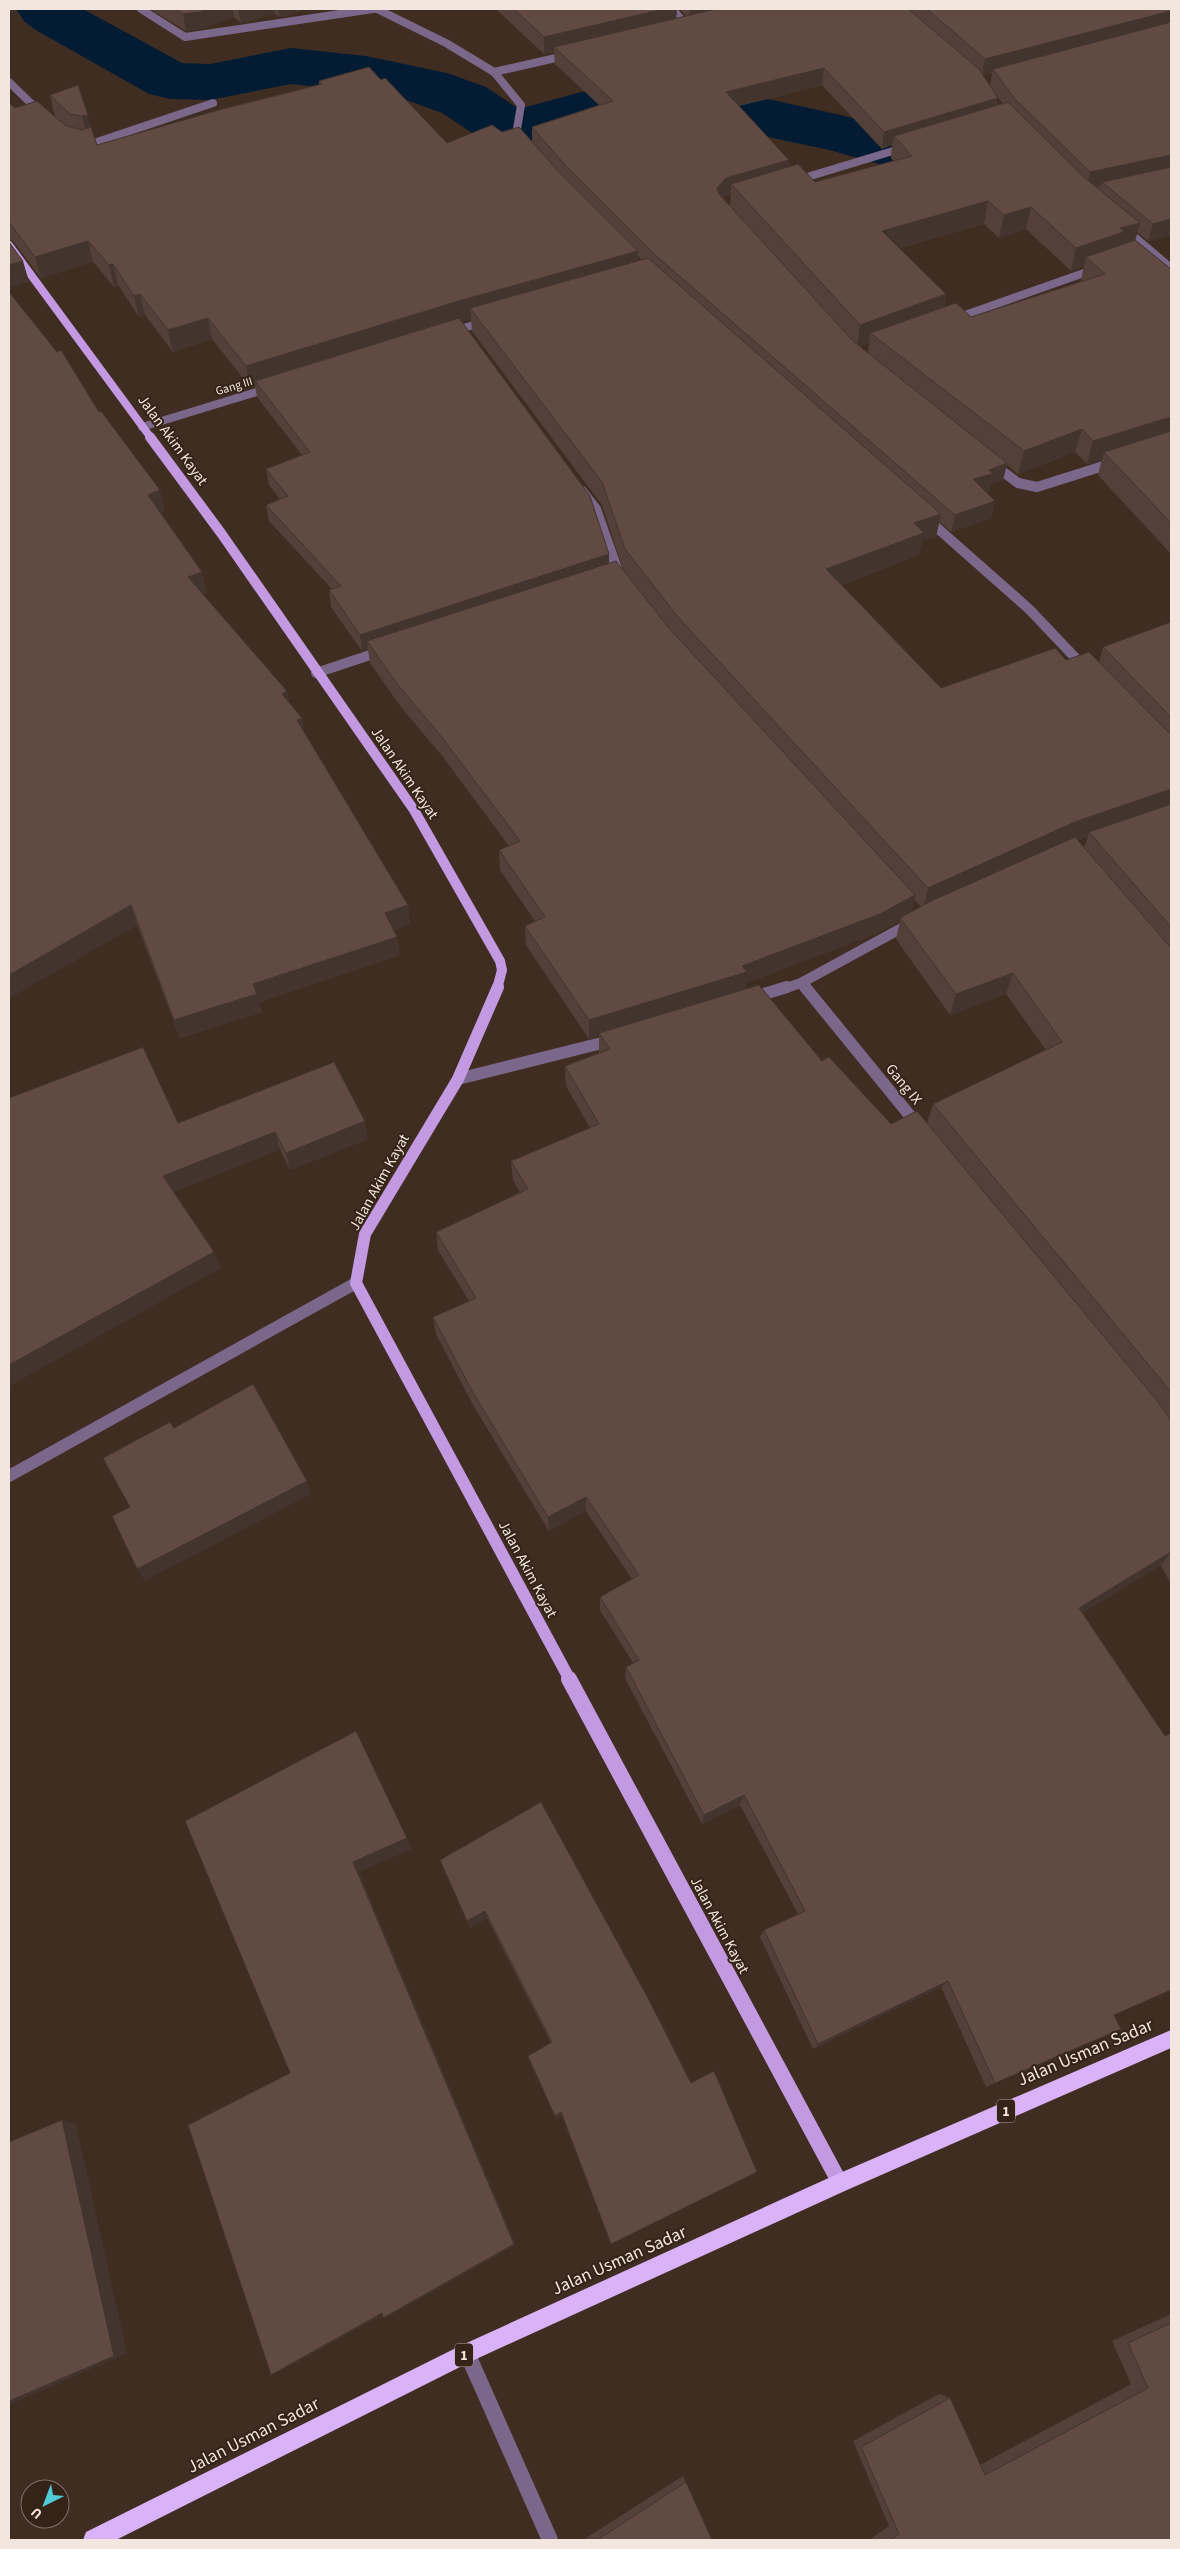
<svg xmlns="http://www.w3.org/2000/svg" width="1180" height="2549" viewBox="0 0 1180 2549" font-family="'Source Sans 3',sans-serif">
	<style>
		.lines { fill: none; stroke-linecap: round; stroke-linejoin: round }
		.river { fill: #031c34; fill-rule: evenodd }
		.minor-far3 { stroke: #7b678a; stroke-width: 8 }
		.minor-far2 { stroke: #7b678a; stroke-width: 10 }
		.minor-far1 { stroke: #7b678a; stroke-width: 12 }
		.minor { stroke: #7b678a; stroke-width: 16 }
		.major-far3 { stroke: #c399e2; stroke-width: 8 }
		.major-far2 { stroke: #c399e2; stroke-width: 10 }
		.major-far1 { stroke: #c399e2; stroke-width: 12 }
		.major { stroke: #c399e2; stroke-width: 16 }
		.highway { fill: #dab2f8; fill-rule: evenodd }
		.wall { fill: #534039; fill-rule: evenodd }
		.shaded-wall { fill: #43342e }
		.building { fill: #604a42; stroke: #43342e }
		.labels { text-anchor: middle; stroke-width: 4; stroke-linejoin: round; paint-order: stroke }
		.far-street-label { font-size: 12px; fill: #f2e6de; stroke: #352318 }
		.shield { fill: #352318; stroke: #b9aca3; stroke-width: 1 }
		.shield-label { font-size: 14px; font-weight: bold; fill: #f2e6de }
		.street-label { font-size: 15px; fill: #f2e6de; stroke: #352318 }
		.near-street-label { font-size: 18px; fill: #f2e6de; stroke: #352318 }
	</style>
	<rect width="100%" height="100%" fill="#402d22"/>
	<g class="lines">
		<polygon class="river" points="16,9 83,9 182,63 210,64 291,48 366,56 447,73 486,87 519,109 581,92 663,89 718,96 754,96 841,115 923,137 989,119 1062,109 1171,105 1171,143 1062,147 995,156 923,176 829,150 754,134 718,134 663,125 585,128 521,147 506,147 484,141 442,113 409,101 366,92 291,84 210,100 170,99 149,94 34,29 24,21"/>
		<g class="minor-far3">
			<polyline points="141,9 185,37 373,9"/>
			<polyline points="377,9 446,43 494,72"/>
			<polyline points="672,9 687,26"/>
			<polyline points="9,82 43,115"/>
			<polyline points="522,142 516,135 521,105 494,72 569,55"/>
			<polyline points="80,143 88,145 213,103"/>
			<polyline points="794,181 906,147"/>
			<polyline points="1124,228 1171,268"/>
			<polyline points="951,320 1098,268"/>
			<polyline points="449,332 488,321"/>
			<polyline points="142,427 273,387"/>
		</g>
		<g class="minor-far2">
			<polyline points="993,464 1018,483 1037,487 1116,462"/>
			<polyline points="582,491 596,509 620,577"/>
			<polyline points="926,518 1029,609 1086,669"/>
			<polyline points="316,673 385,650"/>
			<polyline points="801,983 806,989"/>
			<polyline points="783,989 801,983 911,923"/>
		</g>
		<g class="minor-far1">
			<polyline points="805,987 920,1128"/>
			<polyline points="751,998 787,987"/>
			<polyline points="458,1079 614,1040"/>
			<polyline points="9,1476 356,1283"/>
		</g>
		<polyline class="minor" points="467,2353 550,2540"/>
		<polyline class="major-far3" points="9,245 151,438"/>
		<polyline class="major-far2" points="150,437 221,533 414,810 500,961 502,970 497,989"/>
		<polyline class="major-far1" points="498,987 458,1079 365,1234 356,1283 570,1680"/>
		<polyline class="major" points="569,1679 840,2183"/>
		<polygon class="highway" points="1171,2030 1171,2048 847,2190 474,2360 116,2540 83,2540 86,2532 460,2346 833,2176"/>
	</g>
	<g class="wall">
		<polygon points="150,9 306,9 286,16 280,17 275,14 241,23 234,17 203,28 186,31"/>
		<path d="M496 9H677L676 18 686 16 680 9H1171V235L1148 241 1137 232 1135 240 1171 269V554L1098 475 1102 459 1087 464 1075 452 1018 474 1007 465 1003 480 990 485 989 491 986 492 995 501 991 518 951 532 939 521 936 537 922 541 919 555 842 585 941 688 1066 660 1099 662 1103 647 1171 622V1585L1161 1565 1082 1613 1114 2015 1121 2029 986 2087 941 1987 813 2049 760 1937 764 1930 798 1914 740 1805 702 1824 625 1678 626 1667 633 1663 600 1610V1597L632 1579 586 1511 549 1531 473 1405 436 1334 433 1317 469 1301 438 1250 436 1232 520 1192 513 1180 511 1161 590 1128 566 1086 565 1066 599 1053V1036L589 1039 526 945 525 926 535 921 500 870 499 850 509 846 443 757 401 707 370 663 368 649 362 651 331 607 329 590 332 589 269 521 266 505 280 499 269 485 266 469 302 455 257 397 255 386 250 387 212 339 173 352 145 315 139 317 118 285 114 287 93 262 41 278 13 241 9 240V103L15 108 55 117 50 95 78 85 90 128 97 145 319 85V81L381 80 447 143 502 132 532 142V127L599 105 555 64 554 52 544 54ZM992 73 990 86 1003 104 997 106 983 75ZM822 85 882 149 892 145 891 158 893 161 815 182 788 167 789 160 739 106ZM731 194 730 206 723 198 725 196ZM984 224 999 238 1026 229 1071 271 1084 266 1081 280 1082 281 971 317 944 307 946 294 899 248ZM638 256 642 260 638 261ZM471 319 472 331 602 505 624 572 609 563V554L461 322ZM869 343 868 353 860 346ZM1088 837 1084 847 1078 840ZM914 899 921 907 911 912ZM900 921 896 939 950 1015 1006 994 1046 1050 933 1104 927 1123 891 1124 822 1061 745 989 746 983 875 934Z"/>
		<polygon points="9,292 99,412 165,511 160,513 207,592 203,594 287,691 289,703 302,718 304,732 408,905 410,924 394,930 397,937 400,955 259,1002 262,1012 180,1038 137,925 9,998"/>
		<polygon points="9,1098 178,1123 368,1139 290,1170 280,1149 173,1192 214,1252 220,1268 9,1386"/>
		<polygon points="440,1860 691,2083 754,2174 611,2244 562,2116 556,2119 529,2060 528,2056 551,2043 487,1918 470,1928"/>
		<polygon points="1171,2314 1171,2540 869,2540 889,2526 853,2441 939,2394 950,2398 980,2465 1131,2384 1112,2341"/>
		<polygon points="683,2476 712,2540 583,2540"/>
	</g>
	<g class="shaded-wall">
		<polygon points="9,9 13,9 14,12 9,14"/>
		<polygon points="207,9 233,9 234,17 203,28 186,31 183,14"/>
		<polygon points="238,9 274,9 275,14 241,23"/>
		<polygon points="278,9 306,9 286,16 280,17"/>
		<polygon points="312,9 320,9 313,11"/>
		<polygon points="664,9 677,9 676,23 554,47 554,52 544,54 544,37"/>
		<polygon points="690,9 734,9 689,20"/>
		<polygon points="1171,11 1171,26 993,69 992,73 982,75 985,59"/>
		<polygon points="824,68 822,85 725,109 726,92"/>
		<polygon points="998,98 995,115 894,136 892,145 882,149 884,132"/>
		<polygon points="88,115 93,137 88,139 82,116"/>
		<polygon points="1171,155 1171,166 1170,171 1102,182 1101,186 1086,189 1090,172"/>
		<polygon points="789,160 787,177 731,184 731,194 725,196 716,205 717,188 726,178"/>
		<polygon points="988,201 984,224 879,253 882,231"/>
		<polygon points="1031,207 1026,229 999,238 1004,215"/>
		<polygon points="1171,219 1171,235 1148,241 1153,224"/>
		<polygon points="1140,223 1134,245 1086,257 1084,266 1071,271 1076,248 1120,228"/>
		<polygon points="88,241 93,262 41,278 35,257"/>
		<polygon points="638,251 638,272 470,308 471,319 255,381 255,386 250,387 246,366 459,301"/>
		<polygon points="23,261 29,282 9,288 9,265"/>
		<polygon points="113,264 118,285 114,287 109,265"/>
		<polygon points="140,294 145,315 139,317 134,296"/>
		<polygon points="946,294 942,317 870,333 869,343 857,347 860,325"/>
		<polygon points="208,318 212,339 173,352 168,330"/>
		<polygon points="1171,417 1171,431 1104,452 1102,459 1087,464 1093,441"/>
		<polygon points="1082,429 1075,452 1018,474 1024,451"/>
		<polygon points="1007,463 1003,480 990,485 989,491 970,496 973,479 989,470"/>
		<polygon points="160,490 165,511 153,516 148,495"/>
		<polygon points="995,501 991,518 951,532 955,515"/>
		<polygon points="941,514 936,537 922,541 919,555 823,592 826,569 914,523"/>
		<polygon points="609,554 609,571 367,641 368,649 362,651 360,635"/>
		<polygon points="202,572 207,592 193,597 188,577"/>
		<polygon points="287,691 291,712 282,694"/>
		<polygon points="302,718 305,738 297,720"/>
		<polygon points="1171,789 1171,802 1169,808 1089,832 1088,837 1068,844 923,909 928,888 1075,822"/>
		<polygon points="915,895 910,915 900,918 900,921 875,934 746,983 745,991 599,1033 599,1036 589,1039 589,1020 742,966"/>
		<polygon points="131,905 137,925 9,998 9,975"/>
		<polygon points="408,905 410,924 388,932 385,913"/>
		<polygon points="397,937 400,955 259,1002 262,1012 180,1038 174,1020 253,984"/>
		<polygon points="1013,973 1006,994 950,1015 956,994"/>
		<polygon points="365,1121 368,1139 290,1170 286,1153"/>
		<polygon points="275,1132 280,1149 170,1193 163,1176"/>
		<polygon points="214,1252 220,1268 9,1386 9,1365"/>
		<polygon points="307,1481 311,1494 145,1581 137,1569"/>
		<polygon points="586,1497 586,1511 549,1531 548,1517"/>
		<polygon points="1171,1552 1161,1565 1069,1621 1079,1608"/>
		<polygon points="744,1795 740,1805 702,1824 704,1815"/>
		<polygon points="407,1838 412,1849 359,1872 516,2245 389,2316 383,2318 353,1862"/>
		<polygon points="485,1911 487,1918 470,1928 467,1921"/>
		<polygon points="948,1981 941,1987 813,2049 818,2044"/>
		<polygon points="561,2112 562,2116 556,2119 555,2116"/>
		<polygon points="62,2120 76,2124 127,2353 9,2405 9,2401"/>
		<polygon points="388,2312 280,2371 271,2375 382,2313"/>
	</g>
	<g class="building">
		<polygon points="175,9 207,9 200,12 183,14"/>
		<polygon points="514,9 664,9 544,37"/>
		<polygon points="716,9 908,9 979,69 998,98 884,132 824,68 726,92 789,160 726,178 717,188 719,194 853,341 1007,463 989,470 993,474 973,479 995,501 955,515 654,254 567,167 532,127 613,101 554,47"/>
		<polygon points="927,9 1171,9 1171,11 985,59"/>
		<polygon points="1171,22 1171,155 1090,172 1014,98 993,69"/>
		<polygon points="369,67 381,80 385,78 447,143 492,125 502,132 519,127 558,171 638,251 459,301 246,366 208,318 168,330 140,294 134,296 113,264 109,265 88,241 35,257 9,222 9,103 15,108 37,101 66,126 82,130 91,127 97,145 222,109 322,84 319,81"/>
		<polygon points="78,85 88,115 82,116 70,114 50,95"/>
		<polygon points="1008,102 1085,178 1140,223 1120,228 1124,232 1076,248 1031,207 1004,215 988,201 882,231 946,294 860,325 731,184 798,164 815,182 912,156 894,136"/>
		<polygon points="1171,167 1171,219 1153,224 1102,182"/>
		<polygon points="1135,240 1171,269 1171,417 1093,441 1082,429 1024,451 870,333 956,303 971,317 1105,274 1086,257"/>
		<polygon points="9,242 23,261 9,265"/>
		<polygon points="648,258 941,514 914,523 924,533 826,569 941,688 1055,648 1066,660 1089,652 1171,735 1171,789 1075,822 928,888 678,617 625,549 602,482 470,308"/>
		<polygon points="9,292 57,352 61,350 99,412 101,411 160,490 148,495 202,572 188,577 287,691 282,694 302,718 297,720 408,905 385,913 397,937 253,984 257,994 174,1020 131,905 9,975"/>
		<polygon points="459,318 590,496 609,554 360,635 329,590 341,586 266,505 288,496 266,469 310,452 255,381"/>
		<polygon points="1171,431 1171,523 1104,452"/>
		<polygon points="616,561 668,627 915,895 880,914 742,966 747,972 589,1020 525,926 545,917 499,850 520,841 441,736 398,685 367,641"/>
		<polygon points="1171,622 1171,717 1103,647"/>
		<polygon points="1171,804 1171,927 1089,832"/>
		<polygon points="1075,837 1171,948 1171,1392 933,1104 1062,1042 1013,973 956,994 900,918 929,902"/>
		<polygon points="759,985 822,1061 829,1057 891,1124 917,1111 1159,1403 1171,1421 1171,1552 1079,1608 1165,1736 1171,1733 1171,1990 1114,2015 1121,2029 995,2083 948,1981 818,2044 764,1930 805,1911 744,1795 704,1815 626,1667 639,1660 600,1597 639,1575 586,1497 548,1517 471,1389 433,1317 476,1298 436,1232 528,1189 511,1161 599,1124 565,1066 610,1049 599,1033"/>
		<polygon points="143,1047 178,1123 334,1062 365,1121 286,1153 275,1132 163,1176 214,1252 9,1365 9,1098"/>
		<polygon points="253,1384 307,1481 137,1569 112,1516 130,1507 103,1458 170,1422 174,1428"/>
		<polygon points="356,1731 407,1838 353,1862 514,2244 383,2318 382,2313 271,2375 188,2125 290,2073 185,1821"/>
		<polygon points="541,1802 648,1998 691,2083 714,2071 757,2172 611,2244 561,2112 555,2116 528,2056 552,2042 485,1911 467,1921 440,1860"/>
		<polygon points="62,2120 114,2356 9,2401 9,2142"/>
		<polygon points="1171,2323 1171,2540 891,2540 899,2534 861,2447 950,2398 985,2475 1148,2388 1128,2343"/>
		<polygon points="686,2482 712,2540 597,2540"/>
	</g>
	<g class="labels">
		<g class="far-street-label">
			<text transform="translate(234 386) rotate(-17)" y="4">Gang III</text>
		</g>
		<g class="shield">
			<rect x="997" y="2099.5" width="18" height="23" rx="4"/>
			<rect x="455" y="2343.5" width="18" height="23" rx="4"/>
		</g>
		<g class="shield-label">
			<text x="1006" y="2116">1</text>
			<text x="464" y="2360">1</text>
		</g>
		<g class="street-label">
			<text transform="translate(173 440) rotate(54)" y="5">Jalan Akim Kayat</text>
			<text transform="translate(405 773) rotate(56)" y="5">Jalan Akim Kayat</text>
			<text transform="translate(904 1084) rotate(51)" y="5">Gang IX</text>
			<text transform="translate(379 1182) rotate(-61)" y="5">Jalan Akim Kayat</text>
			<text transform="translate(528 1569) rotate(62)" y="5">Jalan Akim Kayat</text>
			<text transform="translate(720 1925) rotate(62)" y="5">Jalan Akim Kayat</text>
		</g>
		<g class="near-street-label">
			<text transform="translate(1085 2052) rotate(-23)" y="6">Jalan Usman Sadar</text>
			<text transform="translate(619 2260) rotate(-24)" y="6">Jalan Usman Sadar</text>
			<text transform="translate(253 2435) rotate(-27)" y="6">Jalan Usman Sadar</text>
		</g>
	</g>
	<rect width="1180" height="2549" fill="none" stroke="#f2e6de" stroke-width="20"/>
	<g transform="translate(45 2504) rotate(222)"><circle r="24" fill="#352318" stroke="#817167"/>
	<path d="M0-4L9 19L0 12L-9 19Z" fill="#52cbd9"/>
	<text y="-8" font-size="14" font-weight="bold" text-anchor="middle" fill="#f2e6de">U</text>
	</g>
</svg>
